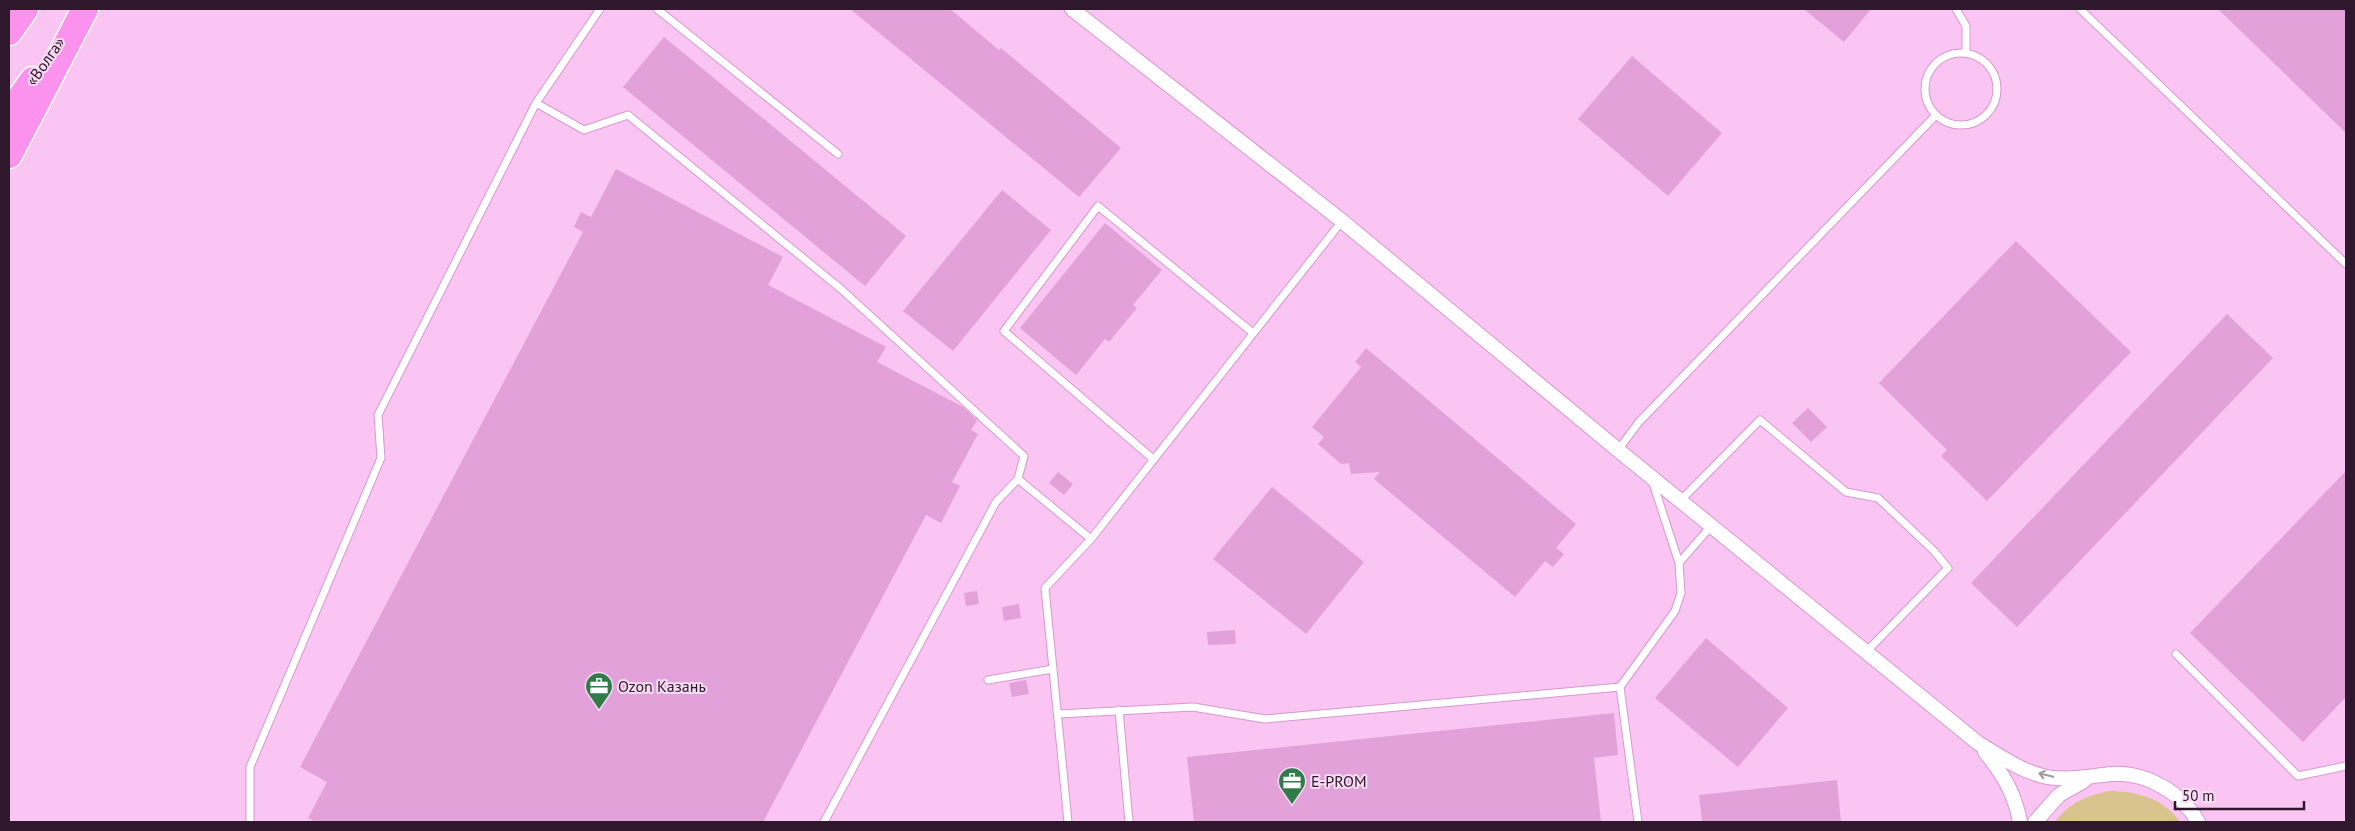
<svg xmlns="http://www.w3.org/2000/svg" width="2355" height="831" viewBox="0 0 2355 831" font-family="'PT Sans',sans-serif">
	<style>
		.green { fill: #d7c58d }
		.building { fill: #e2a1d9 }
		.lines { fill: none; stroke-linecap: round; stroke-linejoin: round }
		.lane-casing { stroke: #d898cf; stroke-width: 9 }
		.street-casing { stroke: #d898cf; stroke-width: 16 }
		.highway-casing { stroke: #fff; stroke-width: 29 }
		.lane { stroke: #fff; stroke-width: 7 }
		.street { stroke: #fff; stroke-width: 14 }
		.highway { stroke: #fb92ee; stroke-width: 26 }
		.oneway { stroke: #a197a0 }
		.labels { text-anchor: middle; stroke-width: 4; stroke-linejoin: round; paint-order: stroke }
		.street-label { font-size: 16px; fill: #2f172c; stroke: #f7dcf3 }
		.poi-label { font-size: 16px; fill: #2f172c; stroke: #f7dcf3; text-anchor: start }
	</style>
	<rect width="100%" height="100%" fill="#fac5f2"/>
	<path class="green" d="M2110 791C2137 791 2164 799 2180 822H2055C2068 803 2088 795 2110 791Z"/>
	<g class="building">
		<polygon points="850,9 950,9 999,50 1001,48 1121,148 1079,197"/>
		<polygon points="1804,9 1871,9 1844,42"/>
		<polygon points="2218,9 2346,9 2346,133"/>
		<polygon points="664,37 906,236 865,286 623,87"/>
		<polygon points="1632,56 1722,133 1668,196 1578,119"/>
		<polygon points="616,169 783,257 768,285 886,347 877,362 963,407 977,420 971,430 978,434 952,482 960,486 941,523 926,515 763,822 316,822 308,818 327,782 300,767 583,232 574,227 581,212 591,217"/>
		<polygon points="1002,190 1051,230 953,351 903,311"/>
		<polygon points="1105,223 1162,270 1133,305 1137,308 1109,342 1105,339 1076,375 1020,328"/>
		<polygon points="2016,241 2131,352 1987,501 1941,456 1947,450 1879,383"/>
		<polygon points="2227,314 2273,358 2017,627 1971,583"/>
		<polygon points="1366,348 1576,524 1556,548 1564,554 1553,567 1545,561 1515,597 1374,479 1380,472 1351,474 1349,463 1341,464 1318,444 1324,437 1312,427 1361,367 1355,362"/>
		<polygon points="1808,408 1827,427 1811,442 1792,423"/>
		<polygon points="2346,471 2346,697 2303,742 2190,633"/>
		<polygon points="1058,472 1073,484 1064,495 1049,483"/>
		<polygon points="1272,487 1364,562 1306,634 1213,559"/>
		<polygon points="977,591 979,604 966,606 964,593"/>
		<polygon points="1019,604 1021,618 1004,621 1002,607"/>
		<polygon points="1235,630 1236,644 1208,645 1207,632"/>
		<polygon points="1706,638 1788,708 1738,767 1655,698"/>
		<polygon points="1026,680 1029,694 1012,697 1009,683"/>
		<polygon points="1614,713 1618,755 1594,758 1601,822 1194,822 1187,757"/>
		<polygon points="1837,780 1841,822 1702,822 1699,795"/>
	</g>
	<g class="lines">
		<g class="lane-casing">
			<g id="lane">
				<polyline points="657,9 838,154"/>
				<polyline points="1956,9 1966,26 1966,52"/>
				<polyline points="2080,9 2346,264"/>
				<circle cx="1961" cy="89" r="36"/>
				<polyline points="536,103 600,9"/>
				<polyline points="1618,450 1639,422 1936,115"/>
				<polyline points="1153,459 1004,331 1098,206 1253,333"/>
				<polyline points="1018,479 1091,539"/>
				<polyline points="1652,480 1679,563"/>
				<polyline points="1680,501 1760,420 1846,492 1878,498 1934,551 1948,568 1866,652"/>
				<polyline points="2176,654 2298,776 2346,766"/>
				<polyline points="988,680 1053,669"/>
				<polyline points="1119,710 1129,822"/>
				<polyline points="1058,714 1193,707 1265,719 1620,687"/>
				<polyline points="250,822 250,767 381,458 378,415 536,103 584,130 628,115 841,289 1024,456 1018,479 996,502 824,822"/>
				<polyline points="1068,822 1045,588 1091,539 1342,221"/>
				<polyline points="1638,822 1620,687 1675,611 1681,593 1679,563 1712,525"/>
			</g>
		</g>
		<g class="street-casing">
			<g id="street">
				<path d="M1072 9 1342 221 1618 450 1978 743C2000 756 2022 772 2047 777 2069 781 2090 776 2112 774 2147 772 2182 793 2198 822"/>
				<path d="M1985 752C2003 774 2015 794 2020 822"/>
				<polyline points="2035,822 2059,795 2084,781"/>
			</g>
		</g>
		<g class="highway-casing">
			<g id="highway">
				<polyline points="9,32 25,9"/>
				<polyline points="9,114 33,80"/>
				<polyline points="9,155 85,9"/>
			</g>
		</g>
		<use href="#lane" class="lane"/>
		<use href="#street" class="street"/>
		<use href="#highway" class="highway"/>
	</g>
	<defs><path id="oneway-shaft" d="M-6 0H5M1.5-3L5.5 0L1.5 3" fill="none" stroke-width="1.6" stroke-linecap="round" stroke-linejoin="round" transform="scale(1.25)"/></defs>
	<use class="oneway" href="#oneway-shaft" transform="translate(2046 775) rotate(-167)"/>
	<defs>
		<g id="office-pin" transform="scale(1.4375)"><path d="M0 17L-7.5 6A9.5 9.5 0 1 1 7.5 6Z" fill="#307b49" stroke="#f7dcf3"/><path d="M-6-3h4V-5.5h4V-3h4V5H-6ZM-1-4.5V-3h2v-1.5ZM-6 0V1H6V0Z" fill="#fff"/></g>
	</defs>
	<g fill-rule="evenodd">
		<use href="#office-pin" x="599" y="686"/>
		<use href="#office-pin" x="1292" y="781"/>
	</g>
	<g class="labels">
		<g class="street-label">
			<text transform="translate(45 61) rotate(-55)" y="6">«Волга»</text>
		</g>
		<g class="poi-label">
			<text x="618" y="692">Ozon Казань</text>
			<text x="1311" y="787">E-PROM</text>
		</g>
	</g>
	<rect width="2355" height="831" fill="none" stroke="#2f172c" stroke-width="20"/>
	<path d="M2175 801v8h129v-8" fill="none" stroke="#2f172c" stroke-width="2.5"/>
	<text x="2182" y="801" font-size="15" fill="#2f172c" stroke="#f7dcf3" stroke-width="4" paint-order="stroke">50 m</text>
</svg>
